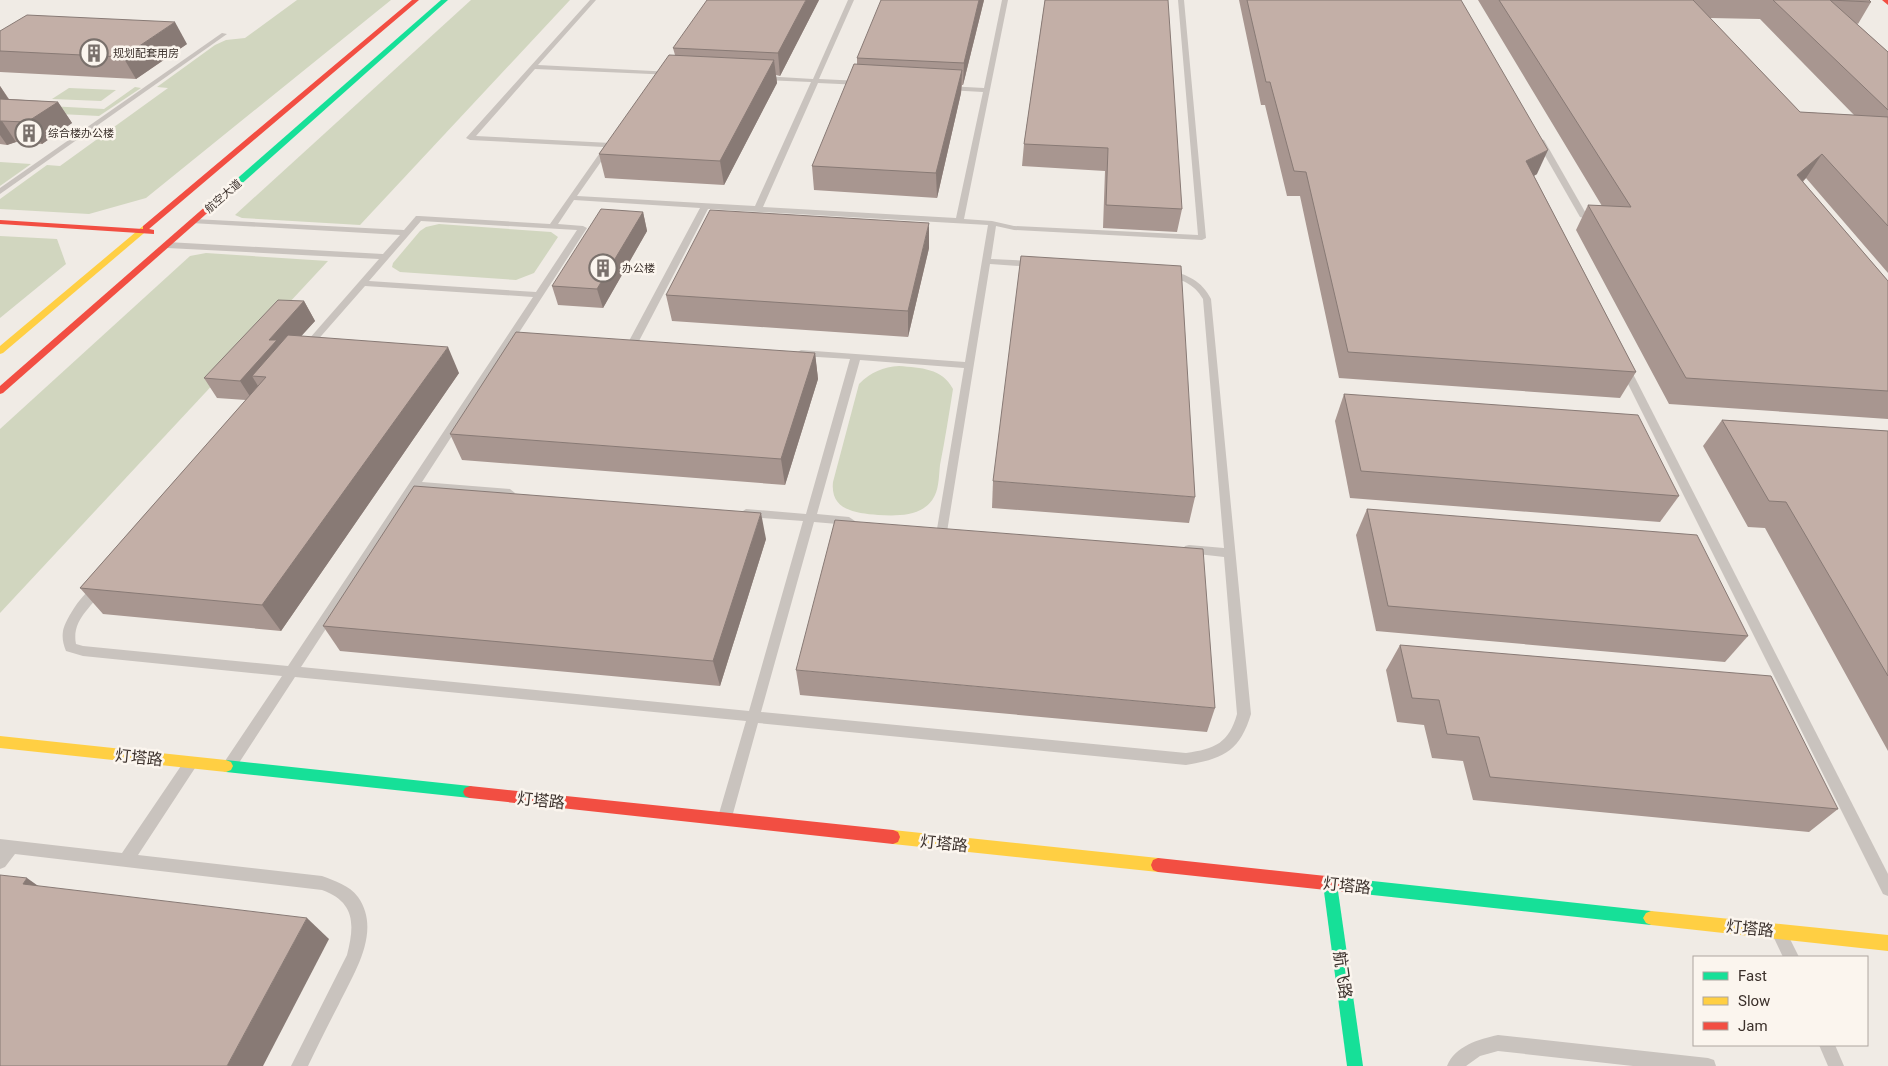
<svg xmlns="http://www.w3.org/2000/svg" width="1888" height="1066" viewBox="0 0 1888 1066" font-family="Roboto,'Noto Sans SC',sans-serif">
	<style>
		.green { fill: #d1d6bf }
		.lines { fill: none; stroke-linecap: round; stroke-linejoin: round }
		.lane { fill: #c9c3be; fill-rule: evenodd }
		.fast { fill: #16e098; fill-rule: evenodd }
		.slow { fill: #ffcf43; fill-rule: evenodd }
		.jam { fill: #f24e42; fill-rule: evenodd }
		.wall { fill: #a89690; fill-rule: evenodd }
		.shaded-wall { fill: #887a75 }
		.building { fill: #c3afa7; stroke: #887a75 }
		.labels { text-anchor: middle; stroke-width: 5; stroke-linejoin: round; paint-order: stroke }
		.far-poi-label { font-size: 11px; fill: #3b302b; stroke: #fbf5ee; text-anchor: start }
		.far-street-label { font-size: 11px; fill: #3b302b; stroke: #fbf5ee }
		.near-street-label { font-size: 16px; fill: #3b302b; stroke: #fbf5ee }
	</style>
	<rect width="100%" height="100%" fill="#f0ebe5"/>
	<g class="green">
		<polygon points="297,0 391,0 146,198 89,214 0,209 0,199 47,165 60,166 168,88 157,87 215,45 226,40 245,38"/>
		<polygon points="471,0 570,0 360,225 242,218 235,215"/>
		<polygon points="135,87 141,88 99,116 21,112 31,105 104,109"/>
		<polygon points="69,88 116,90 101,101 52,99"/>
		<polygon points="0,162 31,164 0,186"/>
		<polygon points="439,224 551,232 558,237 534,273 516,280 400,272 392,267 393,263 420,231 426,227"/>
		<polygon points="0,236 57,239 66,264 0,318"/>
		<polygon points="206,253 328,261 0,613 0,429 190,256"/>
		<path d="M899 366C921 368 942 368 953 389 949 414 945 440 940 465 939 474 939 487 935 495 925 517 898 516 878 515 855 513 830 510 833 482L859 384C871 372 883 367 899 366Z"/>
	</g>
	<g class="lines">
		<g class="lane">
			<path d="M590 0H596L538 65 672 72 674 73V75L535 69 476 136 611 143 612 146 577 196 755 206 811 82 763 80 760 78 763 76 813 79 848 0H854L819 79 861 81 864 83 861 85 818 83 763 207 956 218 983 92 947 90 944 88 947 86 984 88 1002 0H1008L964 219 992 221 1014 226 1198 235 1178 0H1184L1206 238 1202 240 1014 230 996 226 991 259 1034 261 1038 264 1034 267 990 264 947 532H939L937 529 964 368 860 360 817 514 849 517 855 521 849 525 814 522 761 712 1186 753C1215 749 1229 743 1237 714L1224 557 1189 553 1185 552 1183 549 1185 546 1189 545 1224 548 1203 299C1194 283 1180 279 1164 275L1163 273 1167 270C1187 274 1202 281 1211 299L1251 714C1240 751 1223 759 1186 765L758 723 732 817 730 822 725 823 720 822 718 817 746 721 295 677 235 769 230 771 225 769 223 765 225 761 282 676 83 656 66 651C63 644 62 638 63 631 65 619 89 581 102 585L104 588C93 607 71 619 76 644L83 646 288 666 533 297 365 286 308 351H302V347L379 259 167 248 163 245 167 242 383 254 400 235 191 223 190 221 194 219 404 230 416 216H419L550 224 604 147 470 140 466 138ZM574 200 700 208 629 341 634 344 639 341 708 209 988 225 965 362 801 350 796 353 801 356 850 359 806 514 746 509 740 513 746 517 803 521 749 711 301 667 417 489 510 497 515 493 510 489 422 482 587 228 583 226 558 224ZM421 221 577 230 536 292 369 281Z"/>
			<polygon points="222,33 227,34 0,194 0,188"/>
			<polygon points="1537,138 1544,140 1588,217 1587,219 1580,217 1536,140"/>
			<polygon points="1625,365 1630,368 1888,874 1888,896 1883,894 1620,368"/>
			<path d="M190 758 195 760 197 764 195 768 138 855 322 876C335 881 349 885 358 897 382 931 354 973 339 1004 328 1025 318 1045 308 1066H291L347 955C355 924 355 902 322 890L15 854 5 867 0 869V839L122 853 185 760Z"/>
			<polygon points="1782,930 1787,933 1799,957 1783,957 1774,938 1777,933"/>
			<path d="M1498 1035 1708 1058 1714 1060 1716 1066H1633L1498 1051 1480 1056 1466 1066H1447C1455 1046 1479 1039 1498 1035Z"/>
			<polygon points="1819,1045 1835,1045 1844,1066 1828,1066"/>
		</g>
		<g class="fast">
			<polygon points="441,0 448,0 229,195 223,195 223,191"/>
			<polygon points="226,760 470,786 475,788 477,792 475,796 470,798 226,772 221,770 219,766 221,762"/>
			<polygon points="1330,877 1335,879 1337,884 1363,1066 1347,1066 1323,884 1325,879"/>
			<polygon points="1354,879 1651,911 1656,913 1659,918 1656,923 1651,925 1354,893 1349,891 1347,886 1349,881"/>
		</g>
		<g class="slow">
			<polygon points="143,226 150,228 3,353 0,354 0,346"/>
			<polygon points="0,736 226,760 231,762 233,766 231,770 226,772 0,748"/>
			<polygon points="893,830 1158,858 1163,860 1165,865 1163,870 1158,872 893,844 888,842 886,837 888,832"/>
			<polygon points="1651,911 1888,935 1888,951 1651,925 1646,923 1643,918 1646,913"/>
		</g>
		<g class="jam">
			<polygon points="412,0 419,0 149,229 154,230 154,234 0,224 0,220 143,229 143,226"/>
			<polygon points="1882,0 1888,0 1888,5"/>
			<polygon points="223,191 230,193 3,393 0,394 0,386"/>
			<polygon points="470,786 893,830 898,832 900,837 898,842 893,844 470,798 465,796 463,792 465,788"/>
			<polygon points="1158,858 1354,879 1359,881 1361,886 1359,891 1354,893 1158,872 1153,870 1151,865 1153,860"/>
		</g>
	</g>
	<g class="wall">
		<polygon points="819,0 780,76 776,75 777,83 724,185 605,178 599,154 675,55 673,48"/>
		<polygon points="984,0 963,85 962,85 961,93 937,198 814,190 812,166 857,64 857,58"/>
		<polygon points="1045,0 1182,209 1177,232 1103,228 1105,171 1022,166 1024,144"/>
		<polygon points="1239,0 1460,0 1537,174 1534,176 1636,372 1620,398 1339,378 1300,196 1287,196 1265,105 1261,105"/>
		<path d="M1478 0H1869L1871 2 1858 24 1856 23 1888 52V273L1806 178 1803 182 1888 281V419L1669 404 1576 230 1588 205 1602 206ZM1710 18 1760 19 1854 115 1800 112Z"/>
		<polygon points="0,31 187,44 136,79 0,72"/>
		<polygon points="0,86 9,99 58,102 72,123 42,144 16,142 7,145 0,144"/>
		<polygon points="643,212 647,231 603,308 558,305 552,286"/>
		<polygon points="929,248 908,337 672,321 666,295"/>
		<polygon points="304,301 315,321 301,336 459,373 281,631 103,614 80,588 246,400 217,398 204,378"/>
		<polygon points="815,353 818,379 785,485 462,460 450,434"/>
		<polygon points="1344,394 1679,496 1660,522 1350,498 1335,421"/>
		<polygon points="1722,420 1888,431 1888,751 1765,528 1748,527 1703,446"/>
		<polygon points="993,481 1195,497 1189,523 992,508"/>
		<polygon points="1367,509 1748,636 1725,662 1376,631 1356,535"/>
		<polygon points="766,539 720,686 340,651 323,626"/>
		<polygon points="1400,645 1838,809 1809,832 1473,800 1463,761 1432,758 1424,725 1397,722 1386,670"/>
		<polygon points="796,670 1215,708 1207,732 800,695"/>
	</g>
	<g class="shaded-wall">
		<polygon points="806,0 819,0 780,76 778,53"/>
		<polygon points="979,0 984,0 963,85 964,63"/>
		<polygon points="175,22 187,44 136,79 123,57"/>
		<polygon points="774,60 777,83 724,185 720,161"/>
		<polygon points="962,70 961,93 937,198 936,173"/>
		<polygon points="0,86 9,100 0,117"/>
		<polygon points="58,102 72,123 42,144 27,122"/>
		<polygon points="0,121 2,121 16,142 7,145 0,135"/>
		<polygon points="1548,150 1537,174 1515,186 1526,161"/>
		<polygon points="1822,154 1806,178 1781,199 1797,175"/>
		<polygon points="643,212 647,231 603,308 597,289"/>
		<polygon points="929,223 929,248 908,337 908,311"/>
		<polygon points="304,301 315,321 285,354 266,377 252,376 261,391 253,401 240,381 269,340"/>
		<polygon points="448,347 459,373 281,631 262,605"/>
		<polygon points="815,353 818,379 785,485 781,459"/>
		<polygon points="761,513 766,539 720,686 713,661"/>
		<polygon points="27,878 58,900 23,884"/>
		<polygon points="307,918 329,939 263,1066 227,1066"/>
	</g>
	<g class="building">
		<polygon points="707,0 806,0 778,53 673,48"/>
		<polygon points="881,0 979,0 964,63 857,58"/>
		<polygon points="1045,0 1168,0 1182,209 1106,205 1108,148 1024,144"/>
		<polygon points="1247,0 1461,0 1548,150 1526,161 1636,372 1348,352 1306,172 1294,171 1270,82 1266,82"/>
		<polygon points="1499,0 1693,0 1800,112 1888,117 1888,226 1822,154 1797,175 1888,281 1888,391 1686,378 1588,205 1631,207"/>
		<polygon points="1773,0 1869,0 1871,2 1830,0 1888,52 1888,110"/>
		<polygon points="27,15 175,22 123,57 0,51 0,31"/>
		<polygon points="669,55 774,60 720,161 599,154"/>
		<polygon points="854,64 962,70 936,173 812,166"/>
		<polygon points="0,99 58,102 27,122 0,121"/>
		<polygon points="601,209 643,212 597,289 552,286"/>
		<polygon points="710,210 929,223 908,311 666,295"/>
		<polygon points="1021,256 1181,266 1195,497 993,481"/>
		<polygon points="278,300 304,301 269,340 277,340 240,381 204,378"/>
		<polygon points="516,332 815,353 781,459 450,434"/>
		<polygon points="288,335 448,347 262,605 80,588 266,377 252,376"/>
		<polygon points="1344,394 1638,415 1679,496 1361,471"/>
		<polygon points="1722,420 1888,431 1888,676 1786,502 1769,501"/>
		<polygon points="414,486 761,513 713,661 323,626"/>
		<polygon points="1367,509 1697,535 1748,636 1388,606"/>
		<polygon points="835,520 1203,549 1215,708 796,670"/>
		<polygon points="1400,645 1771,676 1838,809 1490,777 1479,737 1447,734 1439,700 1412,698"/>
		<polygon points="0,875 27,878 23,884 307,918 227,1066 0,1066"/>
	</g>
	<defs>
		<g id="building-ring" transform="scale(1.4375)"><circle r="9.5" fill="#fbf5ee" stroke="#7a716c" stroke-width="1.5"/><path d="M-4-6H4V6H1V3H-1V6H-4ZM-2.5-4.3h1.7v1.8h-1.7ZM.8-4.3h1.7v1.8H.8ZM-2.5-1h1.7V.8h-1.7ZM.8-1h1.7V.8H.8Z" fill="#7a716c"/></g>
	</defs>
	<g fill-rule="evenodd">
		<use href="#building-ring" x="94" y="53"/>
		<use href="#building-ring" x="29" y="133"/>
		<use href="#building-ring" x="603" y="268"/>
	</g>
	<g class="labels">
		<g class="far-poi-label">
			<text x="113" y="57">规划配套用房</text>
			<text x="48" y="137">综合楼办公楼</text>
			<text x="622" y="272">办公楼</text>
		</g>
		<g class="far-street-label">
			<text transform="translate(223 196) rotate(-41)" y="4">航空大道</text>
		</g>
		<g class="near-street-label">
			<text transform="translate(139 757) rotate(6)" y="6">灯塔路</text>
			<text transform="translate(541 800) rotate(6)" y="6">灯塔路</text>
			<text transform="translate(944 843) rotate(6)" y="6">灯塔路</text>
			<text transform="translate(1347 885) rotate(6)" y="6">灯塔路</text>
			<text transform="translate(1750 928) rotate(6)" y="6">灯塔路</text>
			<text transform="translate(1343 975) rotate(82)" y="6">航飞路</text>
		</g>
	</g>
	<rect x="1693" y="956" width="175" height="90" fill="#fbf5ee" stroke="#aea6a0"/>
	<rect x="1703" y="972" width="25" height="8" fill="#16e098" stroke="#aea6a0"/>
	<text x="1738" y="981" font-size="15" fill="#3b302b">Fast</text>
	<rect x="1703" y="997" width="25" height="8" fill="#ffcf43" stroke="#aea6a0"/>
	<text x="1738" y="1006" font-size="15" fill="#3b302b">Slow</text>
	<rect x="1703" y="1022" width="25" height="8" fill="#f24e42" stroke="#aea6a0"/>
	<text x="1738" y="1031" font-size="15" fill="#3b302b">Jam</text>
</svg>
